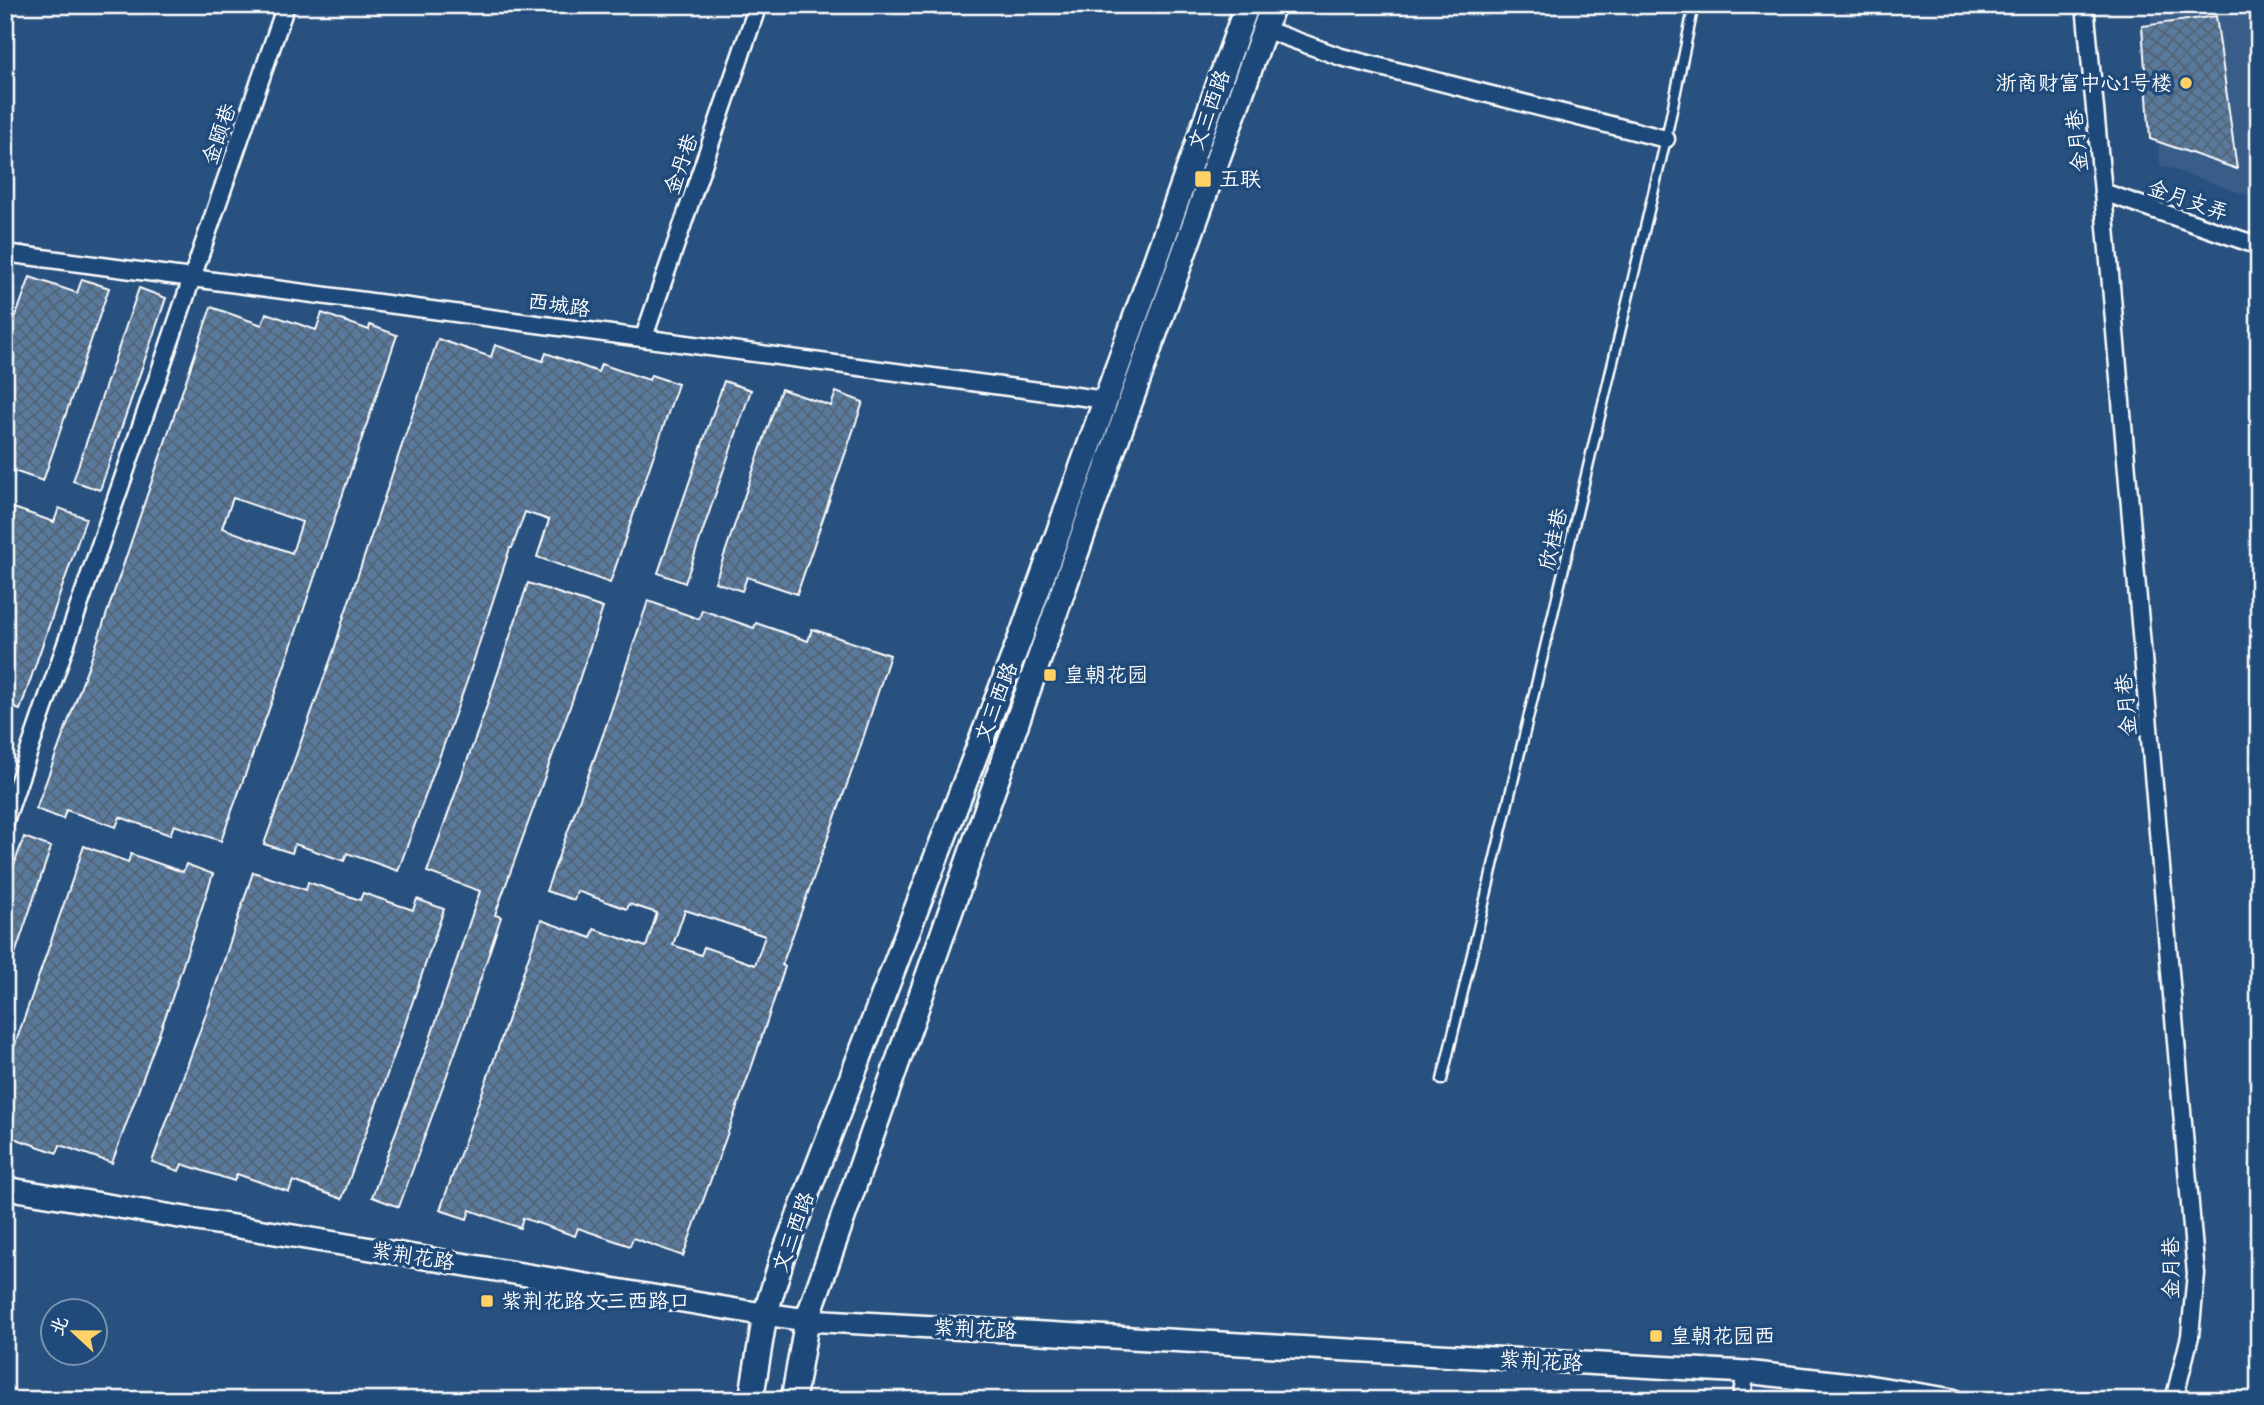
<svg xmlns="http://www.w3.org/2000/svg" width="2264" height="1405" viewBox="0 0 2264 1405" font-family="'Comic Neue','LXGW WenKai TC',sans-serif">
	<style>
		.built { fill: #375d88 }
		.building { fill: url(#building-cross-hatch); stroke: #fff; stroke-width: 2; fill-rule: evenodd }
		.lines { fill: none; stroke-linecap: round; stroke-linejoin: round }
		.service-casing { stroke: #fff; stroke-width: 13 }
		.minor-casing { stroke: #fff; stroke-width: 21 }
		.tertiary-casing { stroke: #fff; stroke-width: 26 }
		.secondary-casing { stroke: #fff; stroke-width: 28 }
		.service { stroke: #1f4a7a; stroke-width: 8 }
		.minor { stroke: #1f4a7a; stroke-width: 16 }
		.tertiary { stroke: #1f4a7a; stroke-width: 21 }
		.secondary { stroke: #1f4a7a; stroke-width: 23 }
		.poi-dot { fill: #ffd166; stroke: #1f4a7a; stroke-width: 2.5 }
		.labels { text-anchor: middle; stroke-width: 7; stroke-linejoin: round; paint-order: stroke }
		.poi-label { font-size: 21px; fill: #fff; stroke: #1f4a7a; text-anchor: start }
		.street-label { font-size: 21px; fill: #fff; stroke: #1f4a7a }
	</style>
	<defs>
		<pattern id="building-cross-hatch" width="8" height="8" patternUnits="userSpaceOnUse" patternTransform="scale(1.75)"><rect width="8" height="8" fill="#5a7a9d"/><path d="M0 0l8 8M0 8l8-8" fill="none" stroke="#536374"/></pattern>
	</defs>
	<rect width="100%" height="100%" fill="#28517f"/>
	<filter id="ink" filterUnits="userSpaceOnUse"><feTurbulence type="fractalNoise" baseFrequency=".0143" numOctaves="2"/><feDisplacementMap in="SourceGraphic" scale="14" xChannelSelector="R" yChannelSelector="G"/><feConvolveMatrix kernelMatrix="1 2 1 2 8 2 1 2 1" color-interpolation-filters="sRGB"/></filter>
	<g filter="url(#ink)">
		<polygon class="built" points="2150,5 2259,5 2259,199 2160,165"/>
		<g class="building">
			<polygon points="2216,16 2237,169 2150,139 2142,26"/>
			<polygon points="30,277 77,293 82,279 109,288 43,481 5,468 5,346"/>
			<polygon points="139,288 166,298 100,490 73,481"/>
			<path d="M211 307 262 325 266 313 316 330 322 313 369 330 370 325 397 335 280 679 221 841 174 825 170 835 120 817 116 827 66 810 63 819 36 809 94 651ZM233 498 302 522 292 553 222 528Z"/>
			<polygon points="438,339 491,357 495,345 543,361 546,353 598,372 601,364 649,380 651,375 678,384 610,583 537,557 549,520 525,512 512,548 510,548 467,681 398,871 347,853 344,861 295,844 292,853 264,844 334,650 344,616"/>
			<polygon points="724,381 751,390 685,583 658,573"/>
			<polygon points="781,389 831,406 836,392 863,402 797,594 747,577 742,591 715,582"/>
			<polygon points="5,505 54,522 59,508 86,518 20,710 5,705 5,663 12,644 5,643"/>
			<polygon points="528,583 603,608 572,701 495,915 501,917 468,1017 399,1207 372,1197 430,1039 480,891 427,872 484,714"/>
			<path d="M648 601 699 619 702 610 754 628 756 623 808 641 812 629 890 655 858 754 782 965 785 967 752 1066 683 1256 633 1238 630 1246 578 1228 575 1236 523 1218 520 1228 470 1210 467 1219 440 1210 497 1051 541 920 591 938 594 929 646 947 657 913 629 904 627 909 577 891 574 900 546 891 604 732ZM685 910 765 936 755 965 704 947 701 955 673 945Z"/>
			<polygon points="24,837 51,847 8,975 5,975 5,890"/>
			<polygon points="84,846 128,862 131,854 183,872 186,864 213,874 171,1001 112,1163 60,1145 57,1153 5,1135 5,1073"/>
			<polygon points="253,872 306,890 308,882 360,900 363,893 413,910 417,899 444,909 401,1036 342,1199 293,1181 289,1192 237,1174 234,1181 182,1164 179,1171 152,1162 210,1003"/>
		</g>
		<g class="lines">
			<g class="service-casing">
				<polyline id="service" points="1442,1080 1666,139 1694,5"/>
			</g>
			<g class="minor-casing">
				<g id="minor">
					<polyline points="2085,5 2103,192 2196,1274 2190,1336 2174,1400"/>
					<polyline points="1264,29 1341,57 1666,139"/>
					<polyline points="2103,192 2259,246"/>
					<polyline points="5,253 1106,400"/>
					<polyline points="644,337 758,5"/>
					<polyline points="5,821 286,5"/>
					<polyline points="1741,1400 1746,1372"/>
				</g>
			</g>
			<g class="tertiary-casing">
				<polyline id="tertiary" points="5,1188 749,1312 807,1320 1746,1372 1867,1386 1953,1400"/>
			</g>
			<g class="secondary-casing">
				<g id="secondary">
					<polyline points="751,1400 765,1315 782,1259 1023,631 1247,5"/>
					<polyline points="793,1400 807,1320 1089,517 1273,5"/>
				</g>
			</g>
			<use href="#service" class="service"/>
			<use href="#minor" class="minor"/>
			<use href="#tertiary" class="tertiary"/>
			<use href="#secondary" class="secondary"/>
		</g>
	</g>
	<g class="poi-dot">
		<circle cx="2186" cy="83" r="7"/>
		<rect x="1194" y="170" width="18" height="18" rx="3.5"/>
		<rect x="1043" y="668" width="14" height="14" rx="3.5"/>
		<rect x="480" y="1294" width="14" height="14" rx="3.5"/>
		<rect x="1649" y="1329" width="14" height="14" rx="3.5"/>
	</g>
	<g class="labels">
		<g class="poi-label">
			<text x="2172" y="90" text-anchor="end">浙商财富中心1号楼</text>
			<text x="1219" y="186">五联</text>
			<text x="1064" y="682">皇朝花园</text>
			<text x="501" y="1308">紫荆花路文三西路口</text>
			<text x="1670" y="1343">皇朝花园西</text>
		</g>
		<g class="street-label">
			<text transform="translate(1209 110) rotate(-70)" y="7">文三西路</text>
			<text transform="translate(219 134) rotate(-71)" y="7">金颐巷</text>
			<text transform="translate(2077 141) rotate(-96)" y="7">金月巷</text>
			<text transform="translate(681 164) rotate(-71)" y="7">金丹巷</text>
			<text transform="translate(2188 200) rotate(19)" y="7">金月支弄</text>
			<text transform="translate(559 305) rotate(8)" y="7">西城路</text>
			<text transform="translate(1553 539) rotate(-77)" y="7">欣桂巷</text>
			<text transform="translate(996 702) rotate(-69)" y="7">文三西路</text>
			<text transform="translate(2126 705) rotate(-95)" y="7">金月巷</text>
			<text transform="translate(793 1232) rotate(-70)" y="7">文三西路</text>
			<text transform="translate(413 1256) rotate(9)" y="7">紫荆花路</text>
			<text transform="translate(2171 1268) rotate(-90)" y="7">金月巷</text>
			<text transform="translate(975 1329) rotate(3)" y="7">紫荆花路</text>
			<text transform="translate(1541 1361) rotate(3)" y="7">紫荆花路</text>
		</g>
	</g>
	<rect width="2264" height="1405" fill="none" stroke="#1f4a7a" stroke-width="28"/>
	<rect x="14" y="14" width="2236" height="1377" fill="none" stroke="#fff" stroke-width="2.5" filter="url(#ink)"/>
	<g transform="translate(74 1332) rotate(292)"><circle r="33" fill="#1f4a7a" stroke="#7992af" stroke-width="2"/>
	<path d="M0-5L12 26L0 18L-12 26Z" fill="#ffd166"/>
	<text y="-10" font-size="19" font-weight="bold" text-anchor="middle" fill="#ffffff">北</text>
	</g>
</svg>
